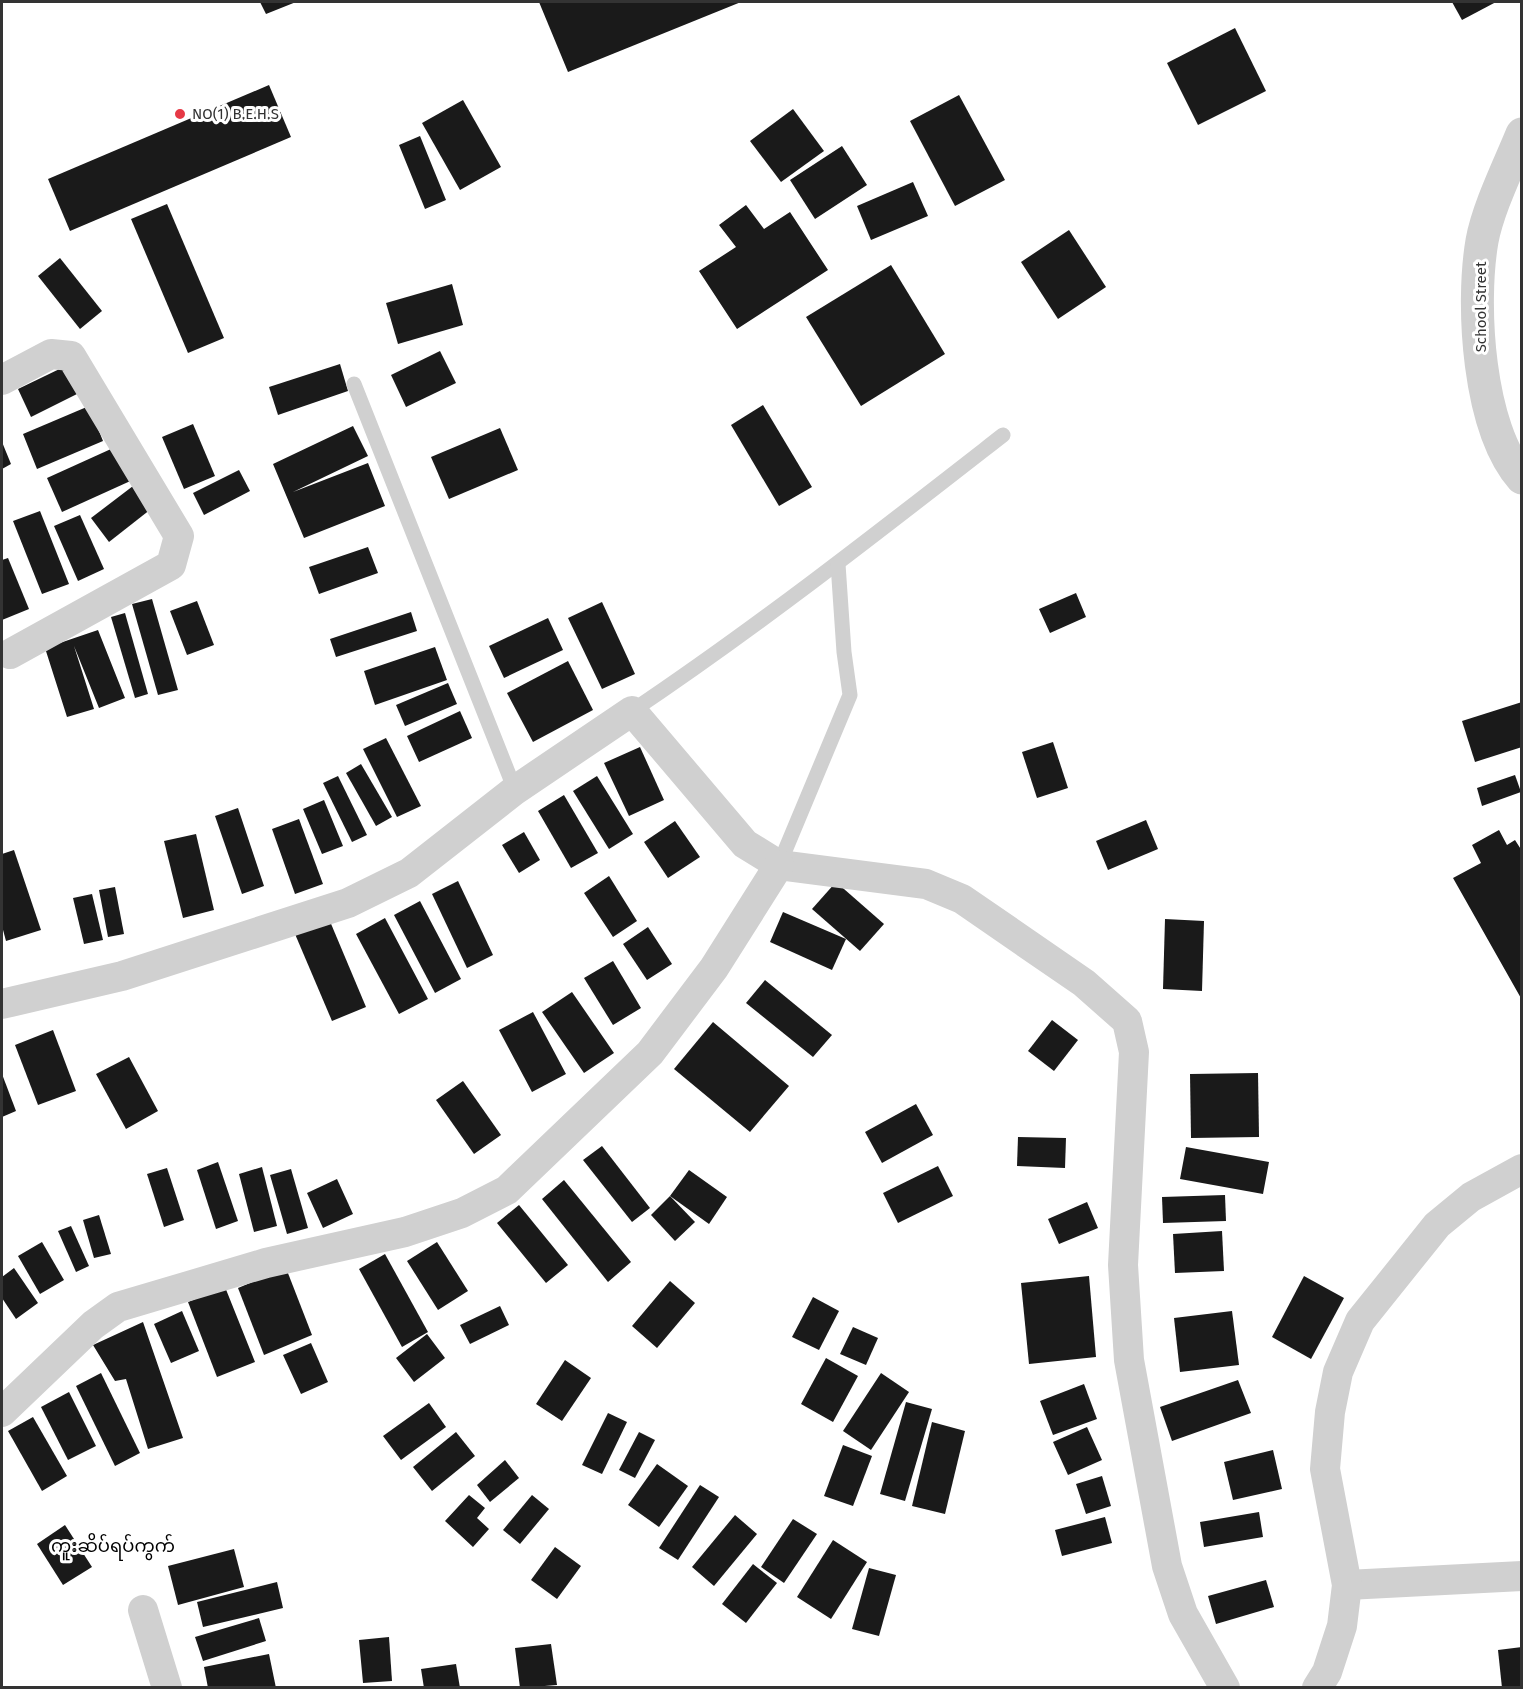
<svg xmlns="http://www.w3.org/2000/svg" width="1523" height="1689" viewBox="0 0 1523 1689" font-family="'Fira Sans','Noto Sans Myanmar',sans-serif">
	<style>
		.building { fill: #1a1a1a }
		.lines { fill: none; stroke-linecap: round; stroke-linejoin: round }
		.service { stroke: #d0d0d0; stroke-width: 15 }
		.minor { stroke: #d0d0d0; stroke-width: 30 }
		.tertiary { stroke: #d0d0d0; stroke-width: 33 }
		.poi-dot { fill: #e63946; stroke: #fff; stroke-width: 2 }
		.labels { text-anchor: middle; stroke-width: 6; stroke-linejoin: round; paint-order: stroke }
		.poi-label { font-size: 15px; fill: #333; stroke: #fff; text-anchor: start }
		.street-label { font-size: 15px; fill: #333; stroke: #fff }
		.quarter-label { font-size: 18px; fill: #000; stroke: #fff }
	</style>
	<rect width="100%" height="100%" fill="#fff"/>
	<g class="building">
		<polygon points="260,2 296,2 266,14"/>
		<polygon points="539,2 741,2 568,72"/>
		<polygon points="1452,2 1496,2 1462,20"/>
		<polygon points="1235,28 1266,91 1198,125 1167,63"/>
		<polygon points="269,85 291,137 70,231 48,179"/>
		<polygon points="959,95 1005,180 955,206 910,121"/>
		<polygon points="463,100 501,167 460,190 422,123"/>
		<polygon points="793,109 824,151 781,182 750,141"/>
		<polygon points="420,136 446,200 425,209 399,145"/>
		<polygon points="842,146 867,185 815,219 790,180"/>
		<polygon points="913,182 928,216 871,240 857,206"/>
		<polygon points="167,204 224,338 188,353 131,219"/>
		<polygon points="746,205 764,229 790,212 828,270 737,329 699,271 736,247 719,225"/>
		<polygon points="1069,230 1106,287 1058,319 1021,262"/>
		<polygon points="60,258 102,311 80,329 38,276"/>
		<polygon points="891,265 945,354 861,406 806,317"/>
		<polygon points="452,284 463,325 398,344 386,303"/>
		<polygon points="440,351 456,383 406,407 391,375"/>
		<polygon points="74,362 87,389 31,417 18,389"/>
		<polygon points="340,364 348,391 278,415 269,387"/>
		<polygon points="763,405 812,487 779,506 731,425"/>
		<polygon points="89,406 103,441 37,469 23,434"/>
		<polygon points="193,424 215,476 184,489 162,437"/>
		<polygon points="353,426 368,456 293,492 368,463 385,506 304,538 273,464"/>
		<polygon points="500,428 518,470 449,499 431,457"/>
		<polygon points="2,442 11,464 2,469"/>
		<polygon points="122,444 137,478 62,512 47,478"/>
		<polygon points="239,470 250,491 204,515 193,493"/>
		<polygon points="133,486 151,509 109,542 91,518"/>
		<polygon points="40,511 69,584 42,594 13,521"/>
		<polygon points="80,515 104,569 78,581 54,526"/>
		<polygon points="368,547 378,573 319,594 309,567"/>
		<polygon points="8,558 29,609 2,620 2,560"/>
		<polygon points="1076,593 1086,617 1050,633 1039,609"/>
		<polygon points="152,599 178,690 158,695 132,604"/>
		<polygon points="197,601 214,645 187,655 170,611"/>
		<polygon points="602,602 635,674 602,689 568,618"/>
		<polygon points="411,612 417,631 336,657 330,639"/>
		<polygon points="125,613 148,694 135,698 111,617"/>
		<polygon points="548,618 563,650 504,678 489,646"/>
		<polygon points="98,630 125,698 99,708 74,646 94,709 67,717 45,648"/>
		<polygon points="435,647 447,680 375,705 364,671"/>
		<polygon points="568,661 593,710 533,742 507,693"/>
		<polygon points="448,683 457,704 405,726 396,705"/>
		<polygon points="1522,702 1522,747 1475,762 1462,721"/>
		<polygon points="460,711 472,738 419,762 407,736"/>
		<polygon points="386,738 421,806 397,817 363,749"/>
		<polygon points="1053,742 1068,788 1037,798 1022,752"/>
		<polygon points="640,747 664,800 629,816 604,763"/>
		<polygon points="361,764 392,817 376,826 346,773"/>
		<polygon points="1515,775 1521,792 1482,806 1477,788"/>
		<polygon points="338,776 367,835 352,842 323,783"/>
		<polygon points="597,776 633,834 609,849 573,791"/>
		<polygon points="564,795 598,853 571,868 538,811"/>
		<polygon points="324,800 343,846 322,854 303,809"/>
		<polygon points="238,808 264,886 242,894 215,816"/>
		<polygon points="299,819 323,884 295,894 272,829"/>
		<polygon points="1146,820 1158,849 1108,870 1096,841"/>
		<polygon points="675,821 700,857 668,878 644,842"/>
		<polygon points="1499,830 1507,845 1515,840 1522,851 1522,1000 1453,878 1481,863 1472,845"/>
		<polygon points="524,832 540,860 519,873 502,845"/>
		<polygon points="196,834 214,910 183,918 164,841"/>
		<polygon points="14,850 41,930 6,941 2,926 2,854"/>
		<polygon points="609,876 637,921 613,937 584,893"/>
		<polygon points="458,881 493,955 467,968 432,894"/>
		<polygon points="836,882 884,924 860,951 812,909"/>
		<polygon points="115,887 124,934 108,937 99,890"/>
		<polygon points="92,894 103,940 84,944 73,898"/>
		<polygon points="420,901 461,979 435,993 394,915"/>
		<polygon points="783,912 846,939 832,970 770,942"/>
		<polygon points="385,918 428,999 399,1014 356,934"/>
		<polygon points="329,919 366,1007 332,1021 295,934"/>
		<polygon points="1165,919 1204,921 1202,991 1163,989"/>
		<polygon points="648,927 672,964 647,980 623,944"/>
		<polygon points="613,961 641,1008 613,1025 584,978"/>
		<polygon points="765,980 832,1035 813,1057 746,1003"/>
		<polygon points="572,992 614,1053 584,1073 542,1012"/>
		<polygon points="533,1012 566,1074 532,1092 499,1030"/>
		<polygon points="1052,1020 1078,1040 1054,1071 1028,1051"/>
		<polygon points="713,1022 789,1086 750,1132 674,1069"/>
		<polygon points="53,1030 76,1091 38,1105 15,1045"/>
		<polygon points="129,1057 158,1111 126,1129 96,1074"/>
		<polygon points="1258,1073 1259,1137 1191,1138 1190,1074"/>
		<polygon points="2,1074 16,1111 2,1117"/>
		<polygon points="463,1081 501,1135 474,1154 436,1100"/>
		<polygon points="916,1104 933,1135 882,1163 865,1132"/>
		<polygon points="1018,1137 1066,1138 1065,1168 1017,1166"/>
		<polygon points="602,1146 650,1208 632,1222 583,1160"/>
		<polygon points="1186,1147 1269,1162 1263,1194 1180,1179"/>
		<polygon points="218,1162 238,1221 216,1229 197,1170"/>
		<polygon points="938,1166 953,1196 898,1223 883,1193"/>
		<polygon points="262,1167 277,1226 254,1232 239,1174"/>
		<polygon points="167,1168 184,1220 164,1227 147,1174"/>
		<polygon points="291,1169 308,1228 287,1234 270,1175"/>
		<polygon points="689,1170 727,1197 709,1224 670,1196"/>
		<polygon points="337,1179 353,1214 323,1228 307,1193"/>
		<polygon points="564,1180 631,1262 608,1282 542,1199"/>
		<polygon points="1225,1195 1226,1221 1163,1223 1162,1197"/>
		<polygon points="670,1196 695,1222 675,1241 651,1215"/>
		<polygon points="1087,1202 1098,1228 1059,1244 1048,1219"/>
		<polygon points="519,1205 568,1265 546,1283 497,1223"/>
		<polygon points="99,1215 111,1254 94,1258 83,1220"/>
		<polygon points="71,1226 89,1266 76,1272 58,1231"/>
		<polygon points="1222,1231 1224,1271 1175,1273 1173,1234"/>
		<polygon points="42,1242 64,1280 40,1294 18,1256"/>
		<polygon points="437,1242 468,1291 438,1310 407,1261"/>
		<polygon points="385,1254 428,1332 402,1347 359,1269"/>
		<polygon points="14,1268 38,1303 16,1319 2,1298 2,1277"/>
		<polygon points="286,1268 312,1335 264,1355 238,1288"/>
		<polygon points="1089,1276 1096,1357 1029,1364 1021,1283"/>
		<polygon points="1304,1276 1344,1298 1311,1359 1272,1337"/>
		<polygon points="670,1281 695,1303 657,1348 632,1326"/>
		<polygon points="225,1287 255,1362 217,1377 188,1302"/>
		<polygon points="813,1297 839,1311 819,1350 792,1337"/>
		<polygon points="500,1306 509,1325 470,1344 460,1325"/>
		<polygon points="182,1311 199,1351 171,1363 154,1324"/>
		<polygon points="1232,1311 1239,1365 1180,1372 1174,1318"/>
		<polygon points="143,1322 183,1438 148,1449 126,1379 115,1381 93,1345"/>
		<polygon points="853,1327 878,1338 866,1365 840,1354"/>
		<polygon points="427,1334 445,1358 414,1382 396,1358"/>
		<polygon points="311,1343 328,1382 301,1394 283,1355"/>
		<polygon points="826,1358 858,1376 833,1422 801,1404"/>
		<polygon points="565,1360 591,1378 562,1421 536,1404"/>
		<polygon points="101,1373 140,1453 115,1466 76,1386"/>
		<polygon points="881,1373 909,1392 871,1450 843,1431"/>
		<polygon points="1238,1380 1251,1413 1172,1441 1160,1407"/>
		<polygon points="1084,1384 1097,1419 1053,1435 1040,1401"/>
		<polygon points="69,1392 96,1446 68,1460 41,1407"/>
		<polygon points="906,1402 932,1409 905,1501 880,1494"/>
		<polygon points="429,1403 446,1427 401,1460 383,1436"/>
		<polygon points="608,1413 627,1422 602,1474 582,1465"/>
		<polygon points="33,1417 67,1476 42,1491 8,1431"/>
		<polygon points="932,1422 965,1431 945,1514 912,1506"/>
		<polygon points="1087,1427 1102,1460 1068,1475 1053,1442"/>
		<polygon points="456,1432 475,1456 432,1491 413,1467"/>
		<polygon points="639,1432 655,1440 635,1478 619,1470"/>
		<polygon points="843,1445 872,1456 853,1506 824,1496"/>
		<polygon points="1273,1450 1282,1489 1233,1500 1224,1462"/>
		<polygon points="505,1460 519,1478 490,1502 477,1485"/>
		<polygon points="657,1464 688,1486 659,1527 628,1505"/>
		<polygon points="1102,1476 1111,1506 1086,1514 1076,1484"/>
		<polygon points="700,1485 719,1497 678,1560 659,1548"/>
		<polygon points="469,1495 485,1508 477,1518 489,1529 473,1547 445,1521"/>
		<polygon points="532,1495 549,1509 520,1544 503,1530"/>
		<polygon points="1259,1512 1263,1537 1204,1547 1200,1522"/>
		<polygon points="735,1515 757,1534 714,1586 692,1567"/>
		<polygon points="1105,1517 1112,1543 1062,1556 1055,1530"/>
		<polygon points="793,1519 817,1534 784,1583 761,1567"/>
		<polygon points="65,1525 92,1567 63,1585 37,1544"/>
		<polygon points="833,1540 867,1562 831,1619 797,1597"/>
		<polygon points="555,1547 581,1566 557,1599 531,1580"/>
		<polygon points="234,1549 244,1587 178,1605 168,1566"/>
		<polygon points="753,1564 777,1583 746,1623 722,1604"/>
		<polygon points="869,1568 896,1575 879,1636 852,1629"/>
		<polygon points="1266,1580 1274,1607 1216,1624 1208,1596"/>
		<polygon points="277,1582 283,1608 203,1627 197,1602"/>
		<polygon points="259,1618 266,1641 203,1661 195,1637"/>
		<polygon points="389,1637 392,1681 363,1683 359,1640"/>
		<polygon points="551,1644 557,1685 520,1688 515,1648"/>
		<polygon points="1522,1647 1522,1688 1502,1688 1498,1650"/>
		<polygon points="269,1654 276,1688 208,1688 204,1667"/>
		<polygon points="456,1664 460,1688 424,1688 421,1669"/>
	</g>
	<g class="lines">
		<g class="service">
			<polyline points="354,384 515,790"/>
			<path d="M632 711C760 625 881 530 1003 435"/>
			<polyline points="779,865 850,695 844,652 838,564"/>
		</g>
		<g class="minor">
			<polyline points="2,380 51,354 71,356 179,536 171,565 10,654"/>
			<polyline points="2,1004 122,976 348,903 409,873 515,790 632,711 745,844 779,865 926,884 962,899 1084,983 1127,1021 1134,1052 1123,1265 1129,1360 1167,1566 1183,1614 1225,1688"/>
			<polyline points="2,1412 93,1325 118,1307 266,1263 405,1232 462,1213 507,1190 650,1053 714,968 779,865"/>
			<polyline points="1347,1585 1522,1576"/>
			<polyline points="143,1610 167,1688"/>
			<polyline points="1317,1688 1327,1672 1342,1626 1347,1585 1325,1469 1330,1412 1338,1372 1360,1321 1437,1225 1471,1197 1522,1169"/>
		</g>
		<path class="tertiary" d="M1522 134C1509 166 1488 208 1482 241 1471 305 1478 428 1522 478"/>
	</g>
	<circle class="poi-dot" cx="180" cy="114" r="6"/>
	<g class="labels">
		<g class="poi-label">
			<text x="192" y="119">NO(1) B.E.H.S</text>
		</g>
		<g class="street-label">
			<text transform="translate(1481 307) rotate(-90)" y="5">School Street</text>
		</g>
		<g class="quarter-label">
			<text x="113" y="1552">ကူးဆိပ်ရပ်ကွက်</text>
		</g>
	</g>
	<rect width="1523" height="1689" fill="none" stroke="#333333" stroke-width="6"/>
</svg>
